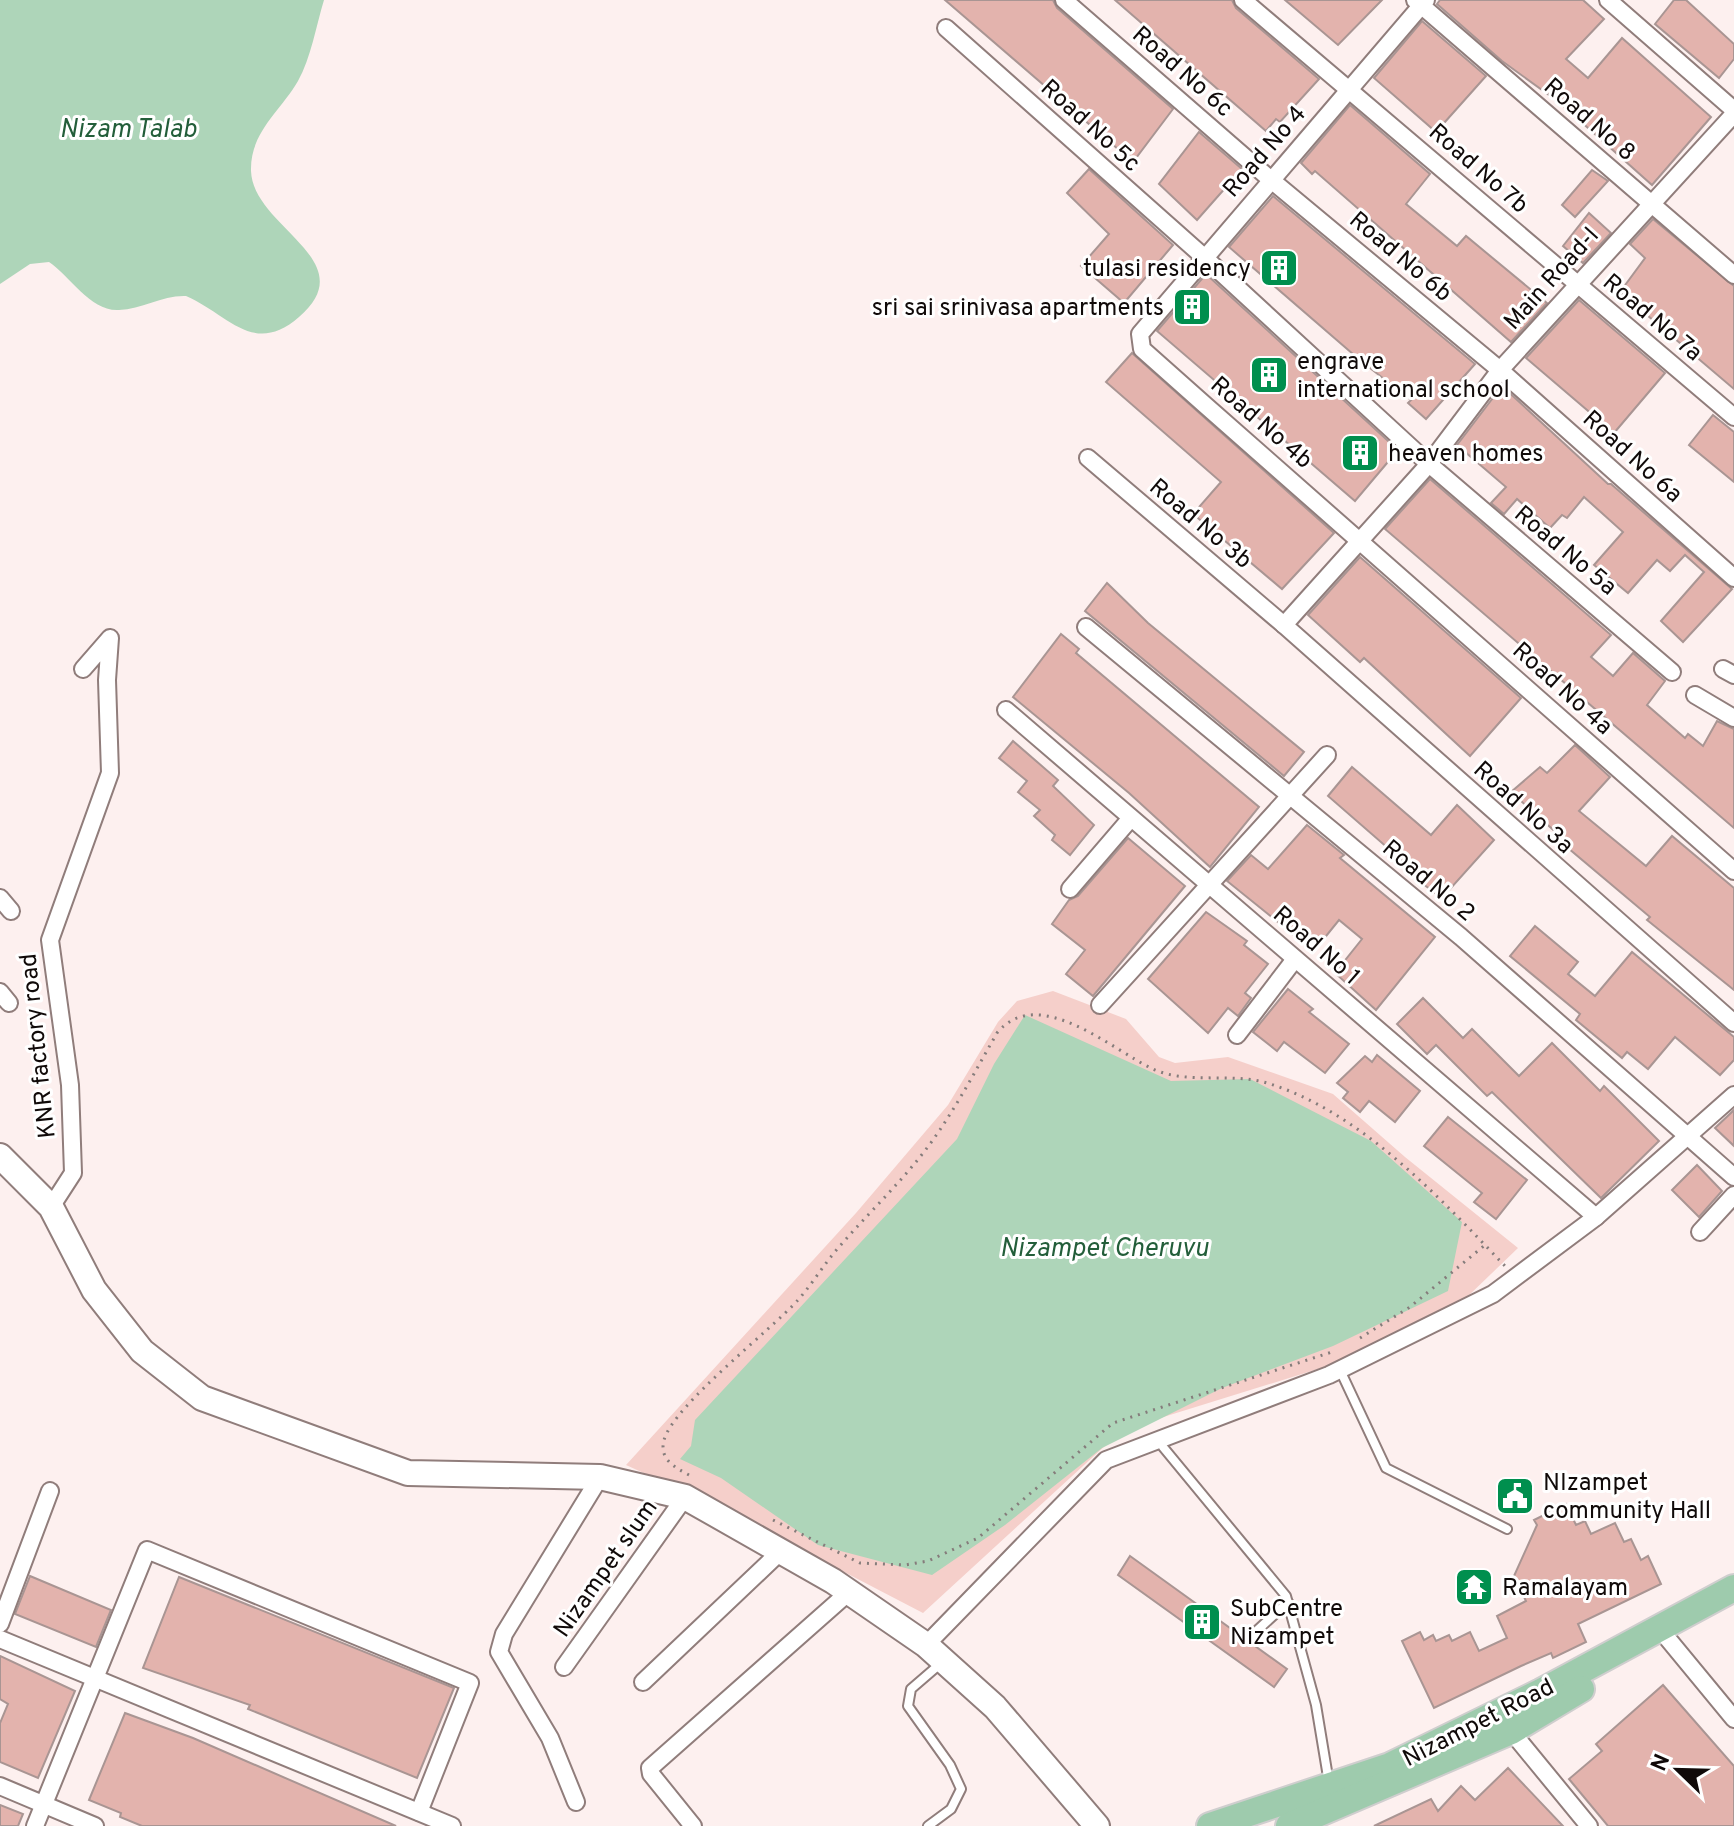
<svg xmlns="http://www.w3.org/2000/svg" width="1734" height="1826" viewBox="0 0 1734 1826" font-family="Overpass,sans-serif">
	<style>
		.green { fill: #f5cfca }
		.water { fill: #aed5b9 }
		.building { fill: #e3b3ad; stroke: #a99593; stroke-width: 2 }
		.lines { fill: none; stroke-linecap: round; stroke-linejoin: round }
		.lane-casing { stroke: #907d7b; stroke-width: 12 }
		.street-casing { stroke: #907d7b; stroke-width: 20 }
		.secondary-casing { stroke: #907d7b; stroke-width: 28 }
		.primary-casing { stroke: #cfcece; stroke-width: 30 }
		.path { stroke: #857c7b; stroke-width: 3; stroke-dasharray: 2 6; stroke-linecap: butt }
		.lane { stroke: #fff; stroke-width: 8 }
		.street { stroke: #fff; stroke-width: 16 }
		.secondary { stroke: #fff; stroke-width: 24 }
		.primary { stroke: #9ecbad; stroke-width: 26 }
		.labels { text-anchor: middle; stroke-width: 6; stroke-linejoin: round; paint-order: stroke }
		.street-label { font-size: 24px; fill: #100a09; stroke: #fff }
		.poi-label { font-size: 24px; fill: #100a09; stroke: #fff; text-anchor: start }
		.water-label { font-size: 26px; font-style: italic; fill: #235e3a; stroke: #fff }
	</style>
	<rect width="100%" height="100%" fill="#fdf0ef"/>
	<polygon class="green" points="1053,991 1126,1019 1159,1057 1175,1063 1228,1057 1333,1094 1405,1157 1518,1248 1464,1300 1334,1364 1157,1419 1107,1444 923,1613 723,1509 626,1465 856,1213 948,1105 998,1022 1017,1001"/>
	<g class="water">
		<path d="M0 0H324C316 26 311 58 298 81 280 112 250 132 251 171 253 228 365 260 299 317 253 357 228 314 186 296 163 295 142 309 119 310 91 312 70 276 49 262L30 264 0 284Z"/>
		<polygon points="1025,1015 1171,1081 1250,1079 1371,1141 1462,1222 1448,1291 1333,1346 1222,1388 1102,1448 1005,1525 932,1575 818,1545 721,1478 680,1459 691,1446 695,1420 957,1139 994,1064"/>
	</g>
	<g class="building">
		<polygon points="945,0 1053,0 1057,8 1173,109 1133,162"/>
		<polygon points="1115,0 1232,0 1236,8 1319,79 1280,122 1276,119 1266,131"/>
		<polygon points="1285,0 1382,0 1338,45"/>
		<polygon points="1440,0 1583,0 1604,19 1566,59 1588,78 1622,38 1711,117 1652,185 1560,103 1502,61 1437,4"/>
		<polygon points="1674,0 1686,0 1734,44 1734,59 1719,78 1655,24"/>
		<polygon points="1422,21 1486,76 1436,132 1374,78"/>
		<polygon points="1350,105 1430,174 1406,204 1457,246 1466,236 1547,303 1511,342 1315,171 1312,174 1301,163"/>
		<polygon points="1199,132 1242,169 1197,220 1159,184"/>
		<polygon points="1089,169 1173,245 1124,303 1081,266 1109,234 1067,193"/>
		<polygon points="1592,170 1608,181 1575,217 1562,205"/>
		<polygon points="1273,196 1475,364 1426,419 1408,403 1411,400 1361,361 1229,247"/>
		<polygon points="1589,213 1611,233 1583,263 1563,246"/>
		<polygon points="1653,219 1734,286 1734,389 1620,292 1645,258 1630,244"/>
		<polygon points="1206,274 1398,450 1355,501 1157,331"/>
		<polygon points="1579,300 1665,373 1614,433 1526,358"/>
		<polygon points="1132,353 1334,533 1282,589 1193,514 1221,482 1106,382"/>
		<polygon points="1502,386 1608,484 1611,484 1732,589 1683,642 1661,621 1704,572 1685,555 1670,571 1657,560 1628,593 1594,565 1623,532 1584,497 1567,518 1562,515 1550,528 1517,499 1504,514 1491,503 1506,487 1457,445"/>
		<polygon points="1713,415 1734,432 1734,482 1689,445"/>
		<polygon points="1430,479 1611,635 1591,657 1613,676 1633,653 1665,681 1647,705 1685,738 1688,734 1703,746 1717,721 1734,729 1734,828 1385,529"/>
		<polygon points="1360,557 1521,698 1470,756 1364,658 1360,662 1308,615"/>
		<polygon points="1107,583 1148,623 1304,752 1284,776 1085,611"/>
		<polygon points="1061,634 1079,649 1076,653 1259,807 1210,867 1129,793 1013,697"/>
		<polygon points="1013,741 1058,780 1053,786 1094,825 1070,855 1052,840 1055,835 1034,816 1040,810 1018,792 1027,781 999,758"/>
		<polygon points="1575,745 1610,777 1579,811 1646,866 1672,836 1734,888 1734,990 1647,920 1650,917 1568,848 1570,845 1511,792 1540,767 1547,773"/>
		<polygon points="1352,767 1431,835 1457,805 1494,840 1442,898 1408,873 1412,869 1328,796"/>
		<polygon points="1307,825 1344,855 1340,858 1435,937 1376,1010 1335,973 1362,939 1339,920 1314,951 1227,881 1251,855 1268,869"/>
		<polygon points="1128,838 1185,886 1093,996 1066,974 1085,950 1052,924 1069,900 1078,896"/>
		<polygon points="1206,912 1247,941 1244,945 1268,964 1245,993 1251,998 1238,1016 1228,1008 1208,1033 1148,979"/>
		<polygon points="1535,926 1578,962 1568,974 1595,996 1632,952 1734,1037 1734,1060 1720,1075 1675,1037 1648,1069 1627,1052 1622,1058 1576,1020 1580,1014 1510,956"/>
		<polygon points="1288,989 1313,1009 1309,1012 1349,1044 1325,1073 1284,1042 1277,1051 1253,1032"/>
		<polygon points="1423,998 1463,1038 1472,1029 1519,1076 1552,1043 1600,1091 1604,1086 1659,1141 1601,1198 1492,1092 1487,1096 1436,1045 1427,1054 1397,1024"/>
		<polygon points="1377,1055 1420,1091 1395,1122 1369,1101 1360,1112 1343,1098 1348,1092 1337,1083 1365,1056 1372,1062"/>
		<polygon points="1734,1110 1734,1146 1715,1128"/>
		<polygon points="1448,1117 1527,1180 1496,1219 1474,1202 1482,1193 1424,1146"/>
		<polygon points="1697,1165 1722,1191 1699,1217 1672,1190"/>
		<polygon points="1566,1504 1576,1525 1585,1521 1591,1534 1615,1523 1624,1542 1631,1539 1641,1560 1648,1556 1661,1584 1578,1624 1586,1642 1553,1658 1551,1653 1521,1666 1434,1708 1402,1641 1420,1632 1424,1640 1433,1635 1436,1641 1449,1635 1452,1641 1470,1632 1479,1651 1507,1638 1497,1616 1526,1601 1514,1576 1537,1525 1534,1520"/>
		<polygon points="1130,1556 1287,1669 1274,1687 1118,1575"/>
		<polygon points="30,1576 111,1610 96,1647 15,1614"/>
		<polygon points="179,1577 454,1688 417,1778 248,1709 250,1705 143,1668"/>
		<polygon points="0,1656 75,1691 38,1778 0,1762 0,1723 8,1704 0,1699"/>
		<polygon points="1663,1685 1734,1766 1734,1826 1608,1826 1569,1779 1602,1751 1596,1744"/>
		<polygon points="125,1713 193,1738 396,1826 142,1826 120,1817 121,1813 89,1800"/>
		<polygon points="1508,1768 1563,1826 1374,1826 1431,1799 1438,1811 1461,1786 1475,1800"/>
		<polygon points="0,1805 23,1814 18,1826 0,1826"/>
	</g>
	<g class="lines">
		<g class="lane-casing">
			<g id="lane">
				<polyline points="1340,1370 1386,1468 1507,1529"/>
				<polyline points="1163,1447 1286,1596 1316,1705 1329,1783"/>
				<polyline points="1251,1636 1288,1602"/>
				<polyline points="928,1826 951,1809 961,1789 950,1765 908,1706 911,1689 940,1664"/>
			</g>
		</g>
		<g class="street-casing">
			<g id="street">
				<polyline points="1064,0 1270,179 1500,370 1734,578"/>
				<polyline points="1243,0 1734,417"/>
				<polyline points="1415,0 1734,275"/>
				<polyline points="1426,0 1140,334 1142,349 1205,405 1734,871"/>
				<polyline points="1608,0 1734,110"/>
				<polyline points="946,28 1205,258 1429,464 1672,672"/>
				<polyline points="1088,458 1284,625 1734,1023"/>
				<polyline points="1284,625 1429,464 1500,370 1734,114"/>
				<polyline points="1086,627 1461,937 1734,1177"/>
				<polyline points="1723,669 1734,675"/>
				<polyline points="1695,695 1734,718"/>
				<polyline points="1006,710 1596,1217"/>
				<polyline points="1070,889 1131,818"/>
				<polyline points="0,898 11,911"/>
				<polyline points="0,992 9,1003"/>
				<polyline points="1100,1005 1327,755"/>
				<polyline points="1237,1035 1295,959"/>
				<polyline points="51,1207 73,1173 70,1085 50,940 110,773 107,680 110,638 83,669"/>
				<polyline points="1700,1232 1734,1195"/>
				<polyline points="0,1624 50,1491"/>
				<polyline points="0,1639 452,1826"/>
				<polyline points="1668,1639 1734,1719"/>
				<polyline points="926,1645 1106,1460 1329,1375 1493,1294 1596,1217 1734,1095"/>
				<polyline points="564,1667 685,1497"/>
				<polyline points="643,1682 779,1553"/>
				<polyline points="1511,1731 1589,1826"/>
				<polyline points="0,1786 95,1826"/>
				<polyline points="576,1802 550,1738 499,1652 504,1634 600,1477"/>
				<polyline points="35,1826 147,1550 470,1683 419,1812"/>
				<polyline points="693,1826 651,1774 650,1768 849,1592"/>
			</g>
		</g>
		<g class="secondary-casing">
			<polyline id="secondary" points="0,1156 51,1207 94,1290 142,1351 202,1398 408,1473 600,1477 685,1497 833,1581 926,1645 995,1707 1097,1826"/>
		</g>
		<g class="primary-casing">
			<g id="primary">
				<polyline points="1210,1826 1390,1766 1541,1692 1734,1588"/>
				<polyline points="1289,1826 1511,1731 1581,1689"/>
			</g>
		</g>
		<g class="path">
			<polyline points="1360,1338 1410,1307 1485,1245"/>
			<path d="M689 1475C674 1467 659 1459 664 1440 674 1405 770 1331 798 1300 813 1283 824 1264 839 1247 871 1210 907 1177 935 1137 958 1104 977 1068 997 1033 1038 983 1112 1050 1153 1069 1188 1085 1230 1072 1267 1083 1360 1111 1440 1198 1505 1266"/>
			<polyline points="773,1520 860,1563 905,1565 928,1561 978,1538 1113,1423 1335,1351"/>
		</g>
		<use href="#lane" class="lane"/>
		<use href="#street" class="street"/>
		<use href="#secondary" class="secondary"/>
		<use href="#primary" class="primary"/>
	</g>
	<defs>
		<g id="building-square" transform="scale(2)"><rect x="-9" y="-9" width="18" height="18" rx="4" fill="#008f4e" stroke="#fff"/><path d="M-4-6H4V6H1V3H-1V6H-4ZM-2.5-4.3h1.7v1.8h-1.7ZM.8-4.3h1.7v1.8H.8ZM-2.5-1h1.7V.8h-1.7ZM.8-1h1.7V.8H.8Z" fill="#fff"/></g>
		<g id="civic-square" transform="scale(2)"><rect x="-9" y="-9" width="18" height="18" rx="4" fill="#008f4e" stroke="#fff"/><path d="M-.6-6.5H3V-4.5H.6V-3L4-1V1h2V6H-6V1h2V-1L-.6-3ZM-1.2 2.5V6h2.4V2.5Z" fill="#fff"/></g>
		<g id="temple-square" transform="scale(2)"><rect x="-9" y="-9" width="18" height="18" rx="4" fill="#008f4e" stroke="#fff"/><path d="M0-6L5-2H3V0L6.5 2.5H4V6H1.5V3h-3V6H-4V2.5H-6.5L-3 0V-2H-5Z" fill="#fff"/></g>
	</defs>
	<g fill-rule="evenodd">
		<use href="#building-square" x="1279" y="268"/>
		<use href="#building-square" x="1192" y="307"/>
		<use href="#building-square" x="1269" y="375"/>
		<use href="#building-square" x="1360" y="453"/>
		<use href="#civic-square" x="1515" y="1496"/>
		<use href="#temple-square" x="1474" y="1587"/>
		<use href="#building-square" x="1202" y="1622"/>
	</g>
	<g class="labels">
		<g class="street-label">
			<text transform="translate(1183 71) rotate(41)" y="8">Road No 6c</text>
			<text transform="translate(1590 119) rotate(41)" y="8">Road No 8</text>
			<text transform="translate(1091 125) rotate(42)" y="8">Road No 5c</text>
			<text transform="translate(1264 151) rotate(-49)" y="8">Road No 4</text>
			<text transform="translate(1479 168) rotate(41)" y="8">Road No 7b</text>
			<text transform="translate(1401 256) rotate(40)" y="8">Road No 6b</text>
			<text transform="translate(1551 278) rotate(-48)" y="8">Main Road-I</text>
			<text transform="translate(1653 317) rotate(40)" y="8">Road No 7a</text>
			<text transform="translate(1262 422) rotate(41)" y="8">Road No 4b</text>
			<text transform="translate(1633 456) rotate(42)" y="8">Road No 6a</text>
			<text transform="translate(1201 523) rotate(40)" y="8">Road No 3b</text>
			<text transform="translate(1566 550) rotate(40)" y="8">Road No 5a</text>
			<text transform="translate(1563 688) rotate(42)" y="8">Road No 4a</text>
			<text transform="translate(1524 807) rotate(42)" y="8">Road No 3a</text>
			<text transform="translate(1429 880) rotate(40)" y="8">Road No 2</text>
			<text transform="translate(1317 945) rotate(41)" y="8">Road No 1</text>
			<text transform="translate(37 1046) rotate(-96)" y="8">KNR factory road</text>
			<text transform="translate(605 1568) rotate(-55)" y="8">Nizampet slum</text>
			<text transform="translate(1478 1722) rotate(-27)" y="8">Nizampet Road</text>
		</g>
		<g class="poi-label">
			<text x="1251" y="276" text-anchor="end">tulasi residency</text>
			<text x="1164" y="315" text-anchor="end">sri sai srinivasa apartments</text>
			<text x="1297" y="369">engrave<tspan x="1297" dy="28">international school</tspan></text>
			<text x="1388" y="461">heaven homes</text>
			<text x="1543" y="1490">NIzampet<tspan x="1543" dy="28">community Hall</tspan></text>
			<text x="1502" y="1595">Ramalayam</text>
			<text x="1230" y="1616">SubCentre<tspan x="1230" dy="28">Nizampet</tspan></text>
		</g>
		<g class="water-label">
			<text x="128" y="137">Nizam Talab</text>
			<text x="1104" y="1256">Nizampet Cheruvu</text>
		</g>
	</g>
	<g transform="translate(1678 1770) rotate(293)" stroke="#ffffff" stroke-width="6" paint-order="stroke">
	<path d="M0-6L14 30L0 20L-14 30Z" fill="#100a09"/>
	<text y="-12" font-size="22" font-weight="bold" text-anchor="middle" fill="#100a09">N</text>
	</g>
</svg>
